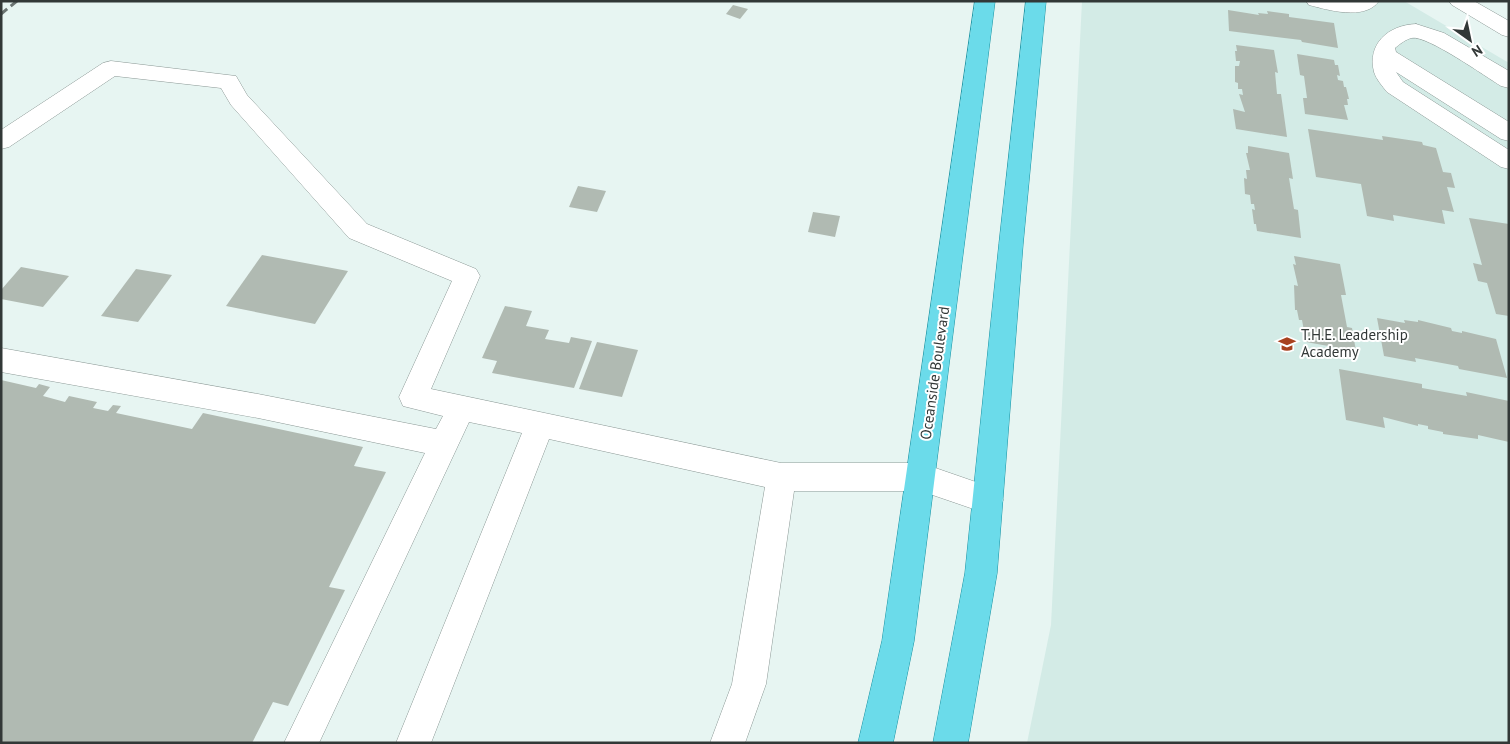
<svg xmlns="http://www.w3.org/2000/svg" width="1510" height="744" viewBox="0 0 1510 744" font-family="'PT Sans',sans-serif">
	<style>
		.built { fill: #d3ebe6 }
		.building { fill: #b0bab2 }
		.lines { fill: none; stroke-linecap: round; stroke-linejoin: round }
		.minor-casing { stroke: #8b9895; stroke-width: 1 }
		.major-casing { stroke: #1792a2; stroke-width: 1 }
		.minor { fill: #fff; fill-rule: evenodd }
		.major { fill: #6bdbea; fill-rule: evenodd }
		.rail { stroke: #6b7472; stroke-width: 3; stroke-dasharray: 8 4.5; stroke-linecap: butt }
		.labels { text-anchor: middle; stroke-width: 4; stroke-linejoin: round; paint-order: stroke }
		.poi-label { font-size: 15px; fill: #323837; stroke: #fff; text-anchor: start }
		.street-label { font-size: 15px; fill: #323837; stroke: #fff }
	</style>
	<rect width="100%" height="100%" fill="#e7f5f2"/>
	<polygon class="built" points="1082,1 1404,1 1509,63 1509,743 1027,743 1051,625"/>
	<g class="building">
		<polygon points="733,5 748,9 740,19 726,14"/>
		<polygon points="1228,10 1259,15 1258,13 1268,14 1267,11 1289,14 1289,17 1334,23 1338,48 1302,42 1301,40 1229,31"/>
		<polygon points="1236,45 1274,50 1278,73 1275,72 1277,94 1281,94 1287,137 1236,129 1233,109 1245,112 1239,94 1243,95 1242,89 1238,89 1238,83 1235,82 1235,66 1239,66 1240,61 1236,61 1235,51 1237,51"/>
		<polygon points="1297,54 1334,60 1335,65 1338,65 1340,76 1337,75 1338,80 1343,81 1344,87 1346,87 1349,99 1347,99 1348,105 1344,105 1348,120 1305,114 1303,98 1307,98 1304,76 1300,75"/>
		<polygon points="1308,129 1383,140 1382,136 1422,142 1423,145 1436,148 1443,172 1451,173 1455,188 1447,187 1454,212 1442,210 1445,224 1393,215 1394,221 1367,216 1361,184 1316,177"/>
		<polygon points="1248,146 1289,153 1293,179 1289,178 1294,209 1298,210 1301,238 1257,231 1256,224 1254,224 1252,209 1255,210 1254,204 1251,204 1250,195 1245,194 1244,178 1247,179 1246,170 1250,170 1246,153 1248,153"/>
		<polygon points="578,186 606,191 597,212 569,207"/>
		<polygon points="813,212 840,216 835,237 808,232"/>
		<polygon points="1469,218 1509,224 1509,316 1496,314 1487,283 1478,281 1473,263 1482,265"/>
		<polygon points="262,255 348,271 315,324 226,306"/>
		<polygon points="1294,256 1340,264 1346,295 1341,295 1347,327 1352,328 1356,351 1306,342 1302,320 1299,320 1297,310 1295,310 1294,285 1298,286 1293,264 1296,265"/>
		<polygon points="21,267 69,276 43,307 1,299 1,290"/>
		<polygon points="136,269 172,275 138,322 101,316"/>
		<polygon points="505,306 532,311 526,326 549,330 545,339 569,343 571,337 592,341 574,388 492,373 497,361 482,358"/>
		<polygon points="1377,318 1405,323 1404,320 1418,322 1418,320 1451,328 1452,331 1462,333 1462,331 1496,339 1507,378 1459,369 1458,366 1415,358 1416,362 1384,356"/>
		<polygon points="597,342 638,350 622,397 579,389"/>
		<polygon points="1339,369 1422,384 1422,388 1467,396 1466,392 1509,401 1509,442 1478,435 1478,439 1443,434 1443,432 1428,429 1428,426 1418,424 1418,426 1383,417 1385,428 1346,420"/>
		<polygon points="1,380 36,388 39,384 50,387 43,396 65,402 69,396 97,402 93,408 108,411 113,405 121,406 116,413 192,429 203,413 363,447 354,466 386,472 329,587 345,590 288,706 273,702 252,743 1,743"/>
	</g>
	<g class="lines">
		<g class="minor-casing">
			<g id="minor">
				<path d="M1306 1H1379C1365 21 1328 10 1309 5Z"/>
				<polygon points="1449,1 1474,1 1509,21 1509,37 1502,35 1452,5"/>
				<path d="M1416 24 1444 33 1509 71V88L1501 86C1486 77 1427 35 1412 38 1406 39 1400 44 1395 48L1396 52 1509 122V141L1501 139 1396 72 1403 82 1509 150V169L1501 167 1387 92C1383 87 1376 79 1374 72 1367 44 1388 25 1416 24Z"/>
				<polygon points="111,61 236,76 247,95 367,224 476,269 480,276 431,389 781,463 921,463 999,490 1003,500 999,510 988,514 921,491 794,491 766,684 745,743 710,743 732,684 765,487 549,439 431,743 396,743 522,433 469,422 319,743 284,743 425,453 258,418 1,372 1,348 258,394 436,429 443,416 403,406 399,397 452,281 349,238 231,105 221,88 115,76 9,147 1,149 1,130 103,63"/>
			</g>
		</g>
		<g class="major-casing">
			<g id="major">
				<polygon points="975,1 995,1 914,641 893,743 858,743 882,641"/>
				<polygon points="1026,1 1046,1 1023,244 997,573 968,743 933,743 965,573 999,244"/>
			</g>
		</g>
		<use href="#minor" class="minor"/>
		<use href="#major" class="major"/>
		<polyline class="rail" points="1,14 17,1"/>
	</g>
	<defs>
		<g id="school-bare" transform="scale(1.35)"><path d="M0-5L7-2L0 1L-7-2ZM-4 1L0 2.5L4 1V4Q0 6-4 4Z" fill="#a8411e" stroke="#fff" stroke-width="2.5" paint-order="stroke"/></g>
	</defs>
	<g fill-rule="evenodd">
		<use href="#school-bare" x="1287" y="344"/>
	</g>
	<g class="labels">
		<g class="poi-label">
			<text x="1301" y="340">T.H.E. Leadership<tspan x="1301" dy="17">Academy</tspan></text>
		</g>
		<g class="street-label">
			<text transform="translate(935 373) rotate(-82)" y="5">Oceanside Boulevard</text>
		</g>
	</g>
	<rect width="1510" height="744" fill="none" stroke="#323837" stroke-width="5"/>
	<g transform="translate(1470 40) rotate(147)" stroke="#ffffff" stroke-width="4" paint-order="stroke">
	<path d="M0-4L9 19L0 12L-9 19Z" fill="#323837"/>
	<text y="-8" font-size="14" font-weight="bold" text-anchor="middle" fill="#323837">N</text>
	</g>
</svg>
